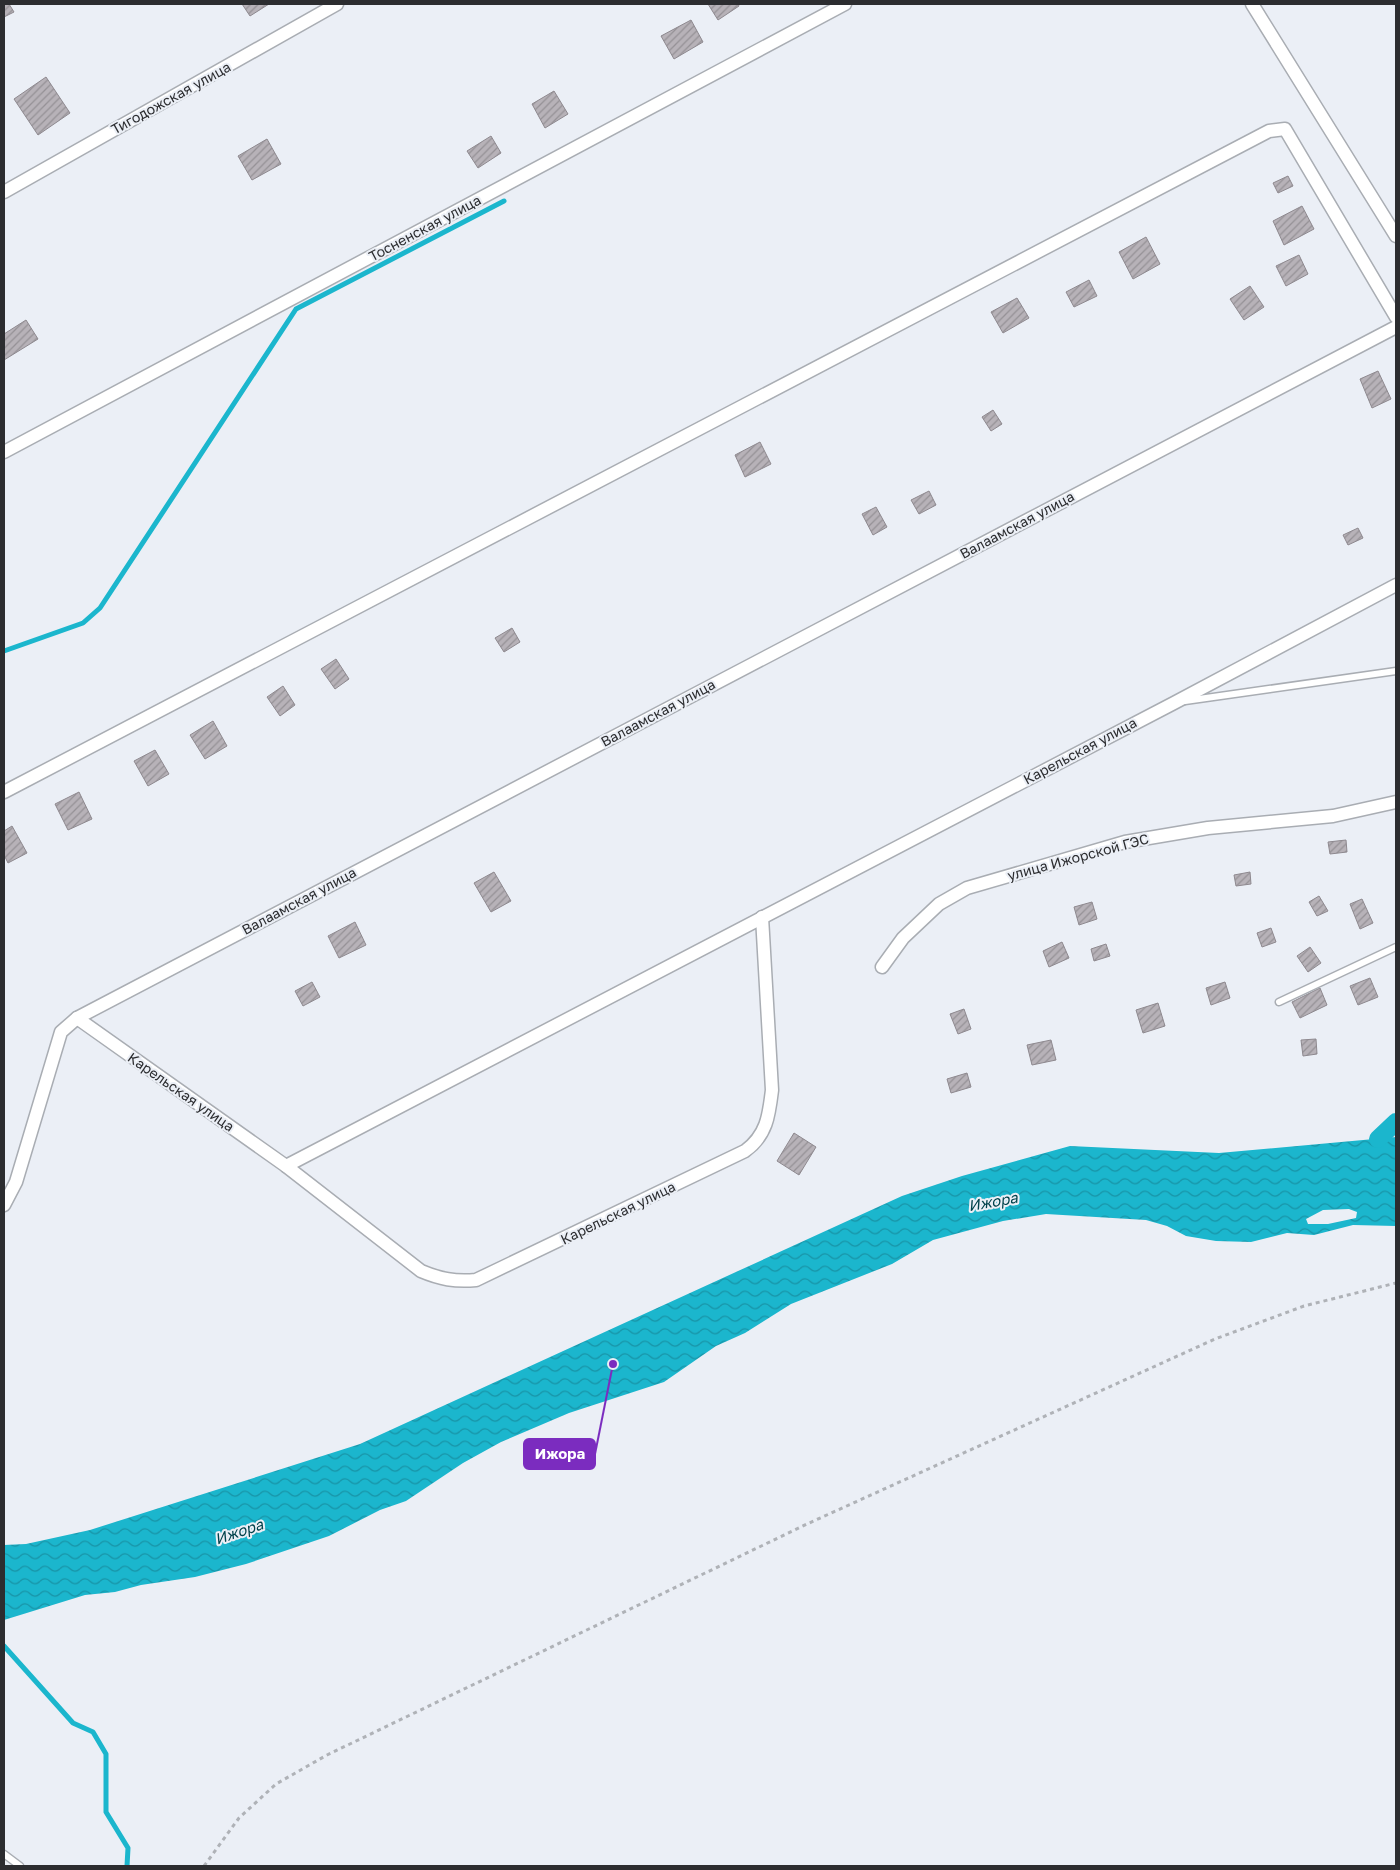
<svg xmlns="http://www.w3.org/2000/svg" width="1400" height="1870" viewBox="0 0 1400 1870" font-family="'Golos Text',sans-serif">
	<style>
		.water { fill: url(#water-waves); fill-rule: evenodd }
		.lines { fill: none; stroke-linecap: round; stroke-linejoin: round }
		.stream { stroke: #1bb6cd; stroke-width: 5 }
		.canal { stroke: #1bb6cd; stroke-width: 18 }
		.building { fill: url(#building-hatch); stroke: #8e898f }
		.service-casing { stroke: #a9adb3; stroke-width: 9 }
		.minor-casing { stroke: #a9adb3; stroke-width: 15 }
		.path { stroke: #afb2b7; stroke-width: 3; stroke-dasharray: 4 4; stroke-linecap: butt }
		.service { stroke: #fff; stroke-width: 6 }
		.minor { stroke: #fff; stroke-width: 12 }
		.labels { text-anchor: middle; stroke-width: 4; stroke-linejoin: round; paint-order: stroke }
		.street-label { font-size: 14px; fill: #2c2d30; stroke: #ebeff6 }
		.water-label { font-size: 15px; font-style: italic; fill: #00424b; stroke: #ebeff6 }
		.leader { fill: none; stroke: #7b2cbf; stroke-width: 2 }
		.callout-dot { fill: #7b2cbf; stroke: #ebeff6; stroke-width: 2 }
		.callout { fill: #7b2cbf; stroke: #7b2cbf; stroke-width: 2 }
		.callout-label { font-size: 15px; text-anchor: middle; font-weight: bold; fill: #fff }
	</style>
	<defs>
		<pattern id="water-waves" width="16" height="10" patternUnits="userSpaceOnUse" patternTransform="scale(1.25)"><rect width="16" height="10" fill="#1bb6cd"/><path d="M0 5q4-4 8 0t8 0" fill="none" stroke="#1894a7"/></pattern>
		<pattern id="building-hatch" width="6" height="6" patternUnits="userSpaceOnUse" patternTransform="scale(1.25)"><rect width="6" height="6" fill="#b7b2b8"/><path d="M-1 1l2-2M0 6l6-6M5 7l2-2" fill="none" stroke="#959196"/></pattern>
	</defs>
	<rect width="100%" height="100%" fill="#ebeff6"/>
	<path class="water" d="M1396 1137V1226L1353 1225 1314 1235 1287 1233 1251 1242 1216 1241 1186 1236 1167 1226 1146 1220 1046 1214 1003 1221 933 1240 892 1264 791 1304 745 1333 716 1346 664 1382 569 1413 501 1442 463 1463 406 1501 380 1510 329 1536 246 1564 195 1577 141 1585 115 1592 85 1595 4 1620V1545L26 1544 90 1530 360 1444 902 1196 962 1176 1070 1146 1219 1153ZM1349 1209 1357 1212 1356 1218 1328 1224H1308L1306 1219 1323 1210Z"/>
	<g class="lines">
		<g class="stream">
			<polyline points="4,651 83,623 100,608 296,309 504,201"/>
			<polyline points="4,1646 73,1723 93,1732 106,1754 106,1812 128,1848 127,1866"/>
		</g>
		<polyline class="canal" points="1378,1139 1396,1122"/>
	</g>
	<g class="building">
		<polygon points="4,4 9,4 14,12 4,17"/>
		<polygon points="242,4 269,4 250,16"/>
		<polygon points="708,4 738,4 739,6 718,20"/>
		<polygon points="691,20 703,42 674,59 661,36"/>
		<polygon points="46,77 70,113 38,135 14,99"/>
		<polygon points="554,91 568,114 545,128 532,104"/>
		<polygon points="491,136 501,153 478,168 467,151"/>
		<polygon points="267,139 281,164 252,180 238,156"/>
		<polygon points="1288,176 1293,186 1278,193 1273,183"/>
		<polygon points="1302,206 1314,229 1284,245 1273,221"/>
		<polygon points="1146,237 1160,264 1133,279 1119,252"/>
		<polygon points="1299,255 1308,274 1286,286 1276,266"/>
		<polygon points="1089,280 1097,296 1074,307 1066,292"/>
		<polygon points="1250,286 1264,307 1244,320 1230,299"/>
		<polygon points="1017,298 1029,318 1003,333 991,312"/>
		<polygon points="26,320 38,339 4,360 4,334"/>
		<polygon points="1378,371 1391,399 1372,408 1360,379"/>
		<polygon points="993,410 1002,424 991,431 982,417"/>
		<polygon points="760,442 771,464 745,477 735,455"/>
		<polygon points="929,491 936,505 919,514 911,500"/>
		<polygon points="876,507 887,527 873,535 862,514"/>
		<polygon points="1358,528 1363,538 1348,545 1343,535"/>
		<polygon points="512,628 520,642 504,652 495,638"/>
		<polygon points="336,659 349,679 335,689 321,669"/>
		<polygon points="283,686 295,705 280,716 267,697"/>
		<polygon points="213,721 227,746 205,759 190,735"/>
		<polygon points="155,750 169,774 148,786 134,761"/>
		<polygon points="79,792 92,819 68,830 55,804"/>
		<polygon points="12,826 27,853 8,863 4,855 4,831"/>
		<polygon points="1346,840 1347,852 1330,854 1328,842"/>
		<polygon points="494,872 511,901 491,912 474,883"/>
		<polygon points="1250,872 1251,884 1236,886 1234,875"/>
		<polygon points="1319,896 1328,911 1317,916 1309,902"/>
		<polygon points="1362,899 1373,923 1360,929 1350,904"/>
		<polygon points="1092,902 1097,919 1079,925 1074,907"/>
		<polygon points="355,922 366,945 339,958 328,936"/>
		<polygon points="1271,928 1276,942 1262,947 1257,933"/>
		<polygon points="1062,942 1069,958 1049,967 1043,951"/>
		<polygon points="1106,944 1110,956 1094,961 1091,949"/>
		<polygon points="1310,947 1321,963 1308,972 1297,956"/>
		<polygon points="1370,978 1378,997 1358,1005 1350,986"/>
		<polygon points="312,982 320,997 303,1006 295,991"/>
		<polygon points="1225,982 1230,998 1211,1005 1206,988"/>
		<polygon points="1320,988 1327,1005 1300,1018 1292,1002"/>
		<polygon points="1158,1003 1165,1026 1143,1033 1136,1010"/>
		<polygon points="964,1009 971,1029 958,1034 950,1014"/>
		<polygon points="1316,1039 1317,1054 1303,1056 1301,1040"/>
		<polygon points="1051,1040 1056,1060 1032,1065 1027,1045"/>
		<polygon points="967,1073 971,1087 951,1093 947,1079"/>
		<polygon points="794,1133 816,1147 799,1175 777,1161"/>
	</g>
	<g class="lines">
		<g class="service-casing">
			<g id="service">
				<polyline points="1185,701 1396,671"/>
				<polyline points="1279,1002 1396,947"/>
				<polyline points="4,1854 20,1866"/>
			</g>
		</g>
		<g class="minor-casing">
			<g id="minor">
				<polyline points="1252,4 1396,236"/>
				<polyline points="4,192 337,4"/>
				<polyline points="4,452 845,4"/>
				<polyline points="4,792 1269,131 1285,129 1396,317"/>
				<polyline points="882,967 903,938 939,904 967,888 1125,842 1208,828 1333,816 1396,802"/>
				<path d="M77 1018 286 1166 421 1271C440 1279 455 1282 476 1280L745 1151C767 1135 769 1115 772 1090L762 917"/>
				<polyline points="286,1166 1174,703 1396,585"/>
				<polyline points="4,1205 16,1182 61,1032 77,1018 1396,327"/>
			</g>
		</g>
		<polyline class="path" points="204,1866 239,1818 276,1784 327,1755 807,1524 1215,1339 1304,1306 1396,1283"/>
		<use href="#service" class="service"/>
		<use href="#minor" class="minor"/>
	</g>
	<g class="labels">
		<g class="street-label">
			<text transform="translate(171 98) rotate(-29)" y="5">Тигодожская улица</text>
			<text transform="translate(425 228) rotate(-28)" y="5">Тосненская улица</text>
			<text transform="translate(1017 525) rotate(-28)" y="5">Валаамская улица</text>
			<text transform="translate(658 713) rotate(-28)" y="5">Валаамская улица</text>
			<text transform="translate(1080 751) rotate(-28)" y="5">Карельская улица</text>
			<text transform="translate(1078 857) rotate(-15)" y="5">улица Ижорской ГЭС</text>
			<text transform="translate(299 901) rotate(-28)" y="5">Валаамская улица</text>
			<text transform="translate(181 1092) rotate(35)" y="5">Карельская улица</text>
			<text transform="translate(618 1213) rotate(-26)" y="5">Карельская улица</text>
		</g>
		<g class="water-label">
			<text transform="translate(993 1202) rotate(-10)" y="5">Ижора</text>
			<text transform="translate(239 1532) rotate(-19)" y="5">Ижора</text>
		</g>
	</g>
	<path class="leader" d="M613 1364L595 1454"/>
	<circle class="callout-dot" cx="613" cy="1364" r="5"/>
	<rect class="callout" x="524" y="1439" width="71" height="30" rx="5"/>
	<g class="callout-label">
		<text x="560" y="1459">Ижора</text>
	</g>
	<rect width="1400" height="1870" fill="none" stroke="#2c2d30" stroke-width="10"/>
</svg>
